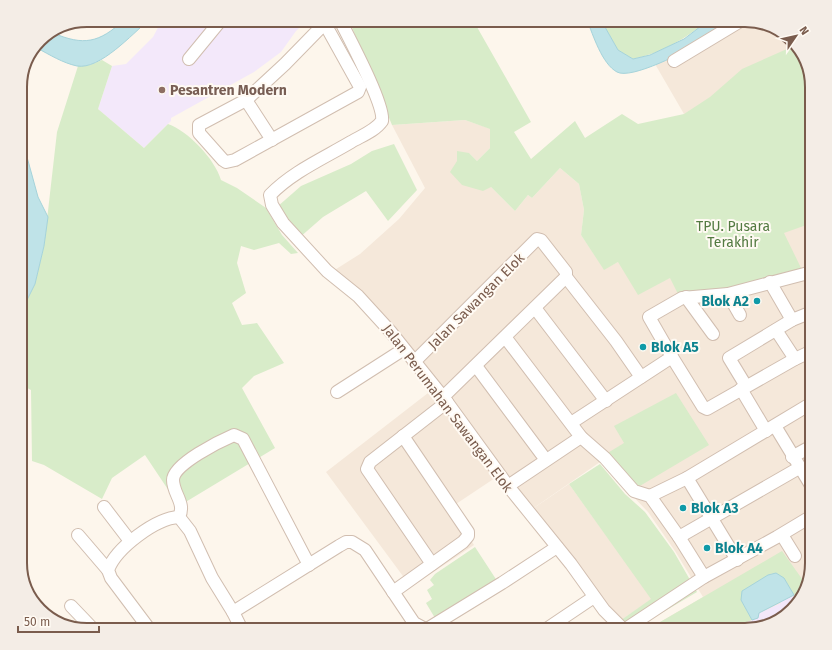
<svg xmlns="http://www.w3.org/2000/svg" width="832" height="650" viewBox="0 0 832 650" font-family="'Fira Sans',sans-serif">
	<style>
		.residential { fill: #f5e8da }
		.education { fill: #f3e8fa }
		.green { fill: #d8ecc9 }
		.water { fill: #bfe3e8; stroke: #a5d3da }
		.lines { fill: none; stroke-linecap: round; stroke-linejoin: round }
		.street-casing { stroke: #d1beb0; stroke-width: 14 }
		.street { stroke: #fff; stroke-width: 12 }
		.education-dot { fill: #8d6e63; stroke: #fffaf3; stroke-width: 1.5 }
		.culture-dot { fill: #0f9aa8; stroke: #fffaf3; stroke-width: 1.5 }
		.labels { text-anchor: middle; stroke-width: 4; stroke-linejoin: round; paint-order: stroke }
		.education-label { font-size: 14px; font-weight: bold; fill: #785e54; stroke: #fffaf3; text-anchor: start }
		.park-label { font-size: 14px; fill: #537a41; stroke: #fffaf3 }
		.street-label { font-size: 14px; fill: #7a5c4d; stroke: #fffaf3 }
		.culture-label { font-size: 14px; font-weight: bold; fill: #0d838f; stroke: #fffaf3; text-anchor: start }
		.rim { fill: none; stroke: #7a5c4d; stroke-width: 2 }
	</style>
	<rect width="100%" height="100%" fill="#fdf6ec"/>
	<g class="residential">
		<polygon points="726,20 746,20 789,36 805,57 812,87 812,564 801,593 794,595 758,618 744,623 748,629 657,630 655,625 703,597 675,551 648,512 600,462 525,514 495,478 450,508 474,545 411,587 326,472 428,393 411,369 452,327 413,363 333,271 360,254 399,219 425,188 392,125 465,120 491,129 490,148 477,161 469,153 491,187 515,211 528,195 532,198 560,168 579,184 584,210 581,235 604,269 618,262 684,114 655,64 684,51"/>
		<polygon points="569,484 652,599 614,625 528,512"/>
	</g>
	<g class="education">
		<polygon points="162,20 307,20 296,31 281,52 254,72 171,118 171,121 144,148 98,109 112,66 126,64 153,37"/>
		<polygon points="801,593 796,607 775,623 748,629 744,623 758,618 759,613 781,603 781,601"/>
	</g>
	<g class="green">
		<polygon points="349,20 473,20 531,122 514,132 531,159 575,121 585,138 622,114 638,124 684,114 710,97 742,69 796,45 805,57 812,87 812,223 784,233 802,270 682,302 670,278 638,295 618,262 604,270 581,235 584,210 579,184 560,168 532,198 528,195 515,211 491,187 483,191 462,185 450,172 457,161 457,151 469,153 477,161 490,148 490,129 465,120 392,125"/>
		<path d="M601 20H709C686 38 662 53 633 59L618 50Z"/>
		<path d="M102 60 112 66 98 109 144 148 168 124C188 131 215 159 221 180L237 188 266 208 282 235 298 253 291 254 279 243 254 250 241 246 237 263 246 293 232 303 242 325 257 323 284 363 254 376 242 388 275 448 179 506 145 455 112 478 102 499 44 465 32 461 31 390 20 384V314L35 284 44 246 57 132 78 66 90 65Z"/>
		<polygon points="394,144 417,190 388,221 366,191 323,217 299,238 277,207 301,186 351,164 372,151"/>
		<polygon points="676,393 709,445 633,490 606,454 624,443 614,426"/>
		<polygon points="600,464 625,494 645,512 674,552 697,592 633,630 614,625 651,599 569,484"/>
		<polygon points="475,547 503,590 441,628 426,603 432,599 427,590 434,585 430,580 435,574"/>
		<path d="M782 551 805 583 802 591 794 595C788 585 784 572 770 574L741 600 752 620 744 623 748 629 657 630 655 625Z"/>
	</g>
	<g class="water">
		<path d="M124 20H149C132 34 100 70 77 66 63 63 50 55 37 48L43 37 53 33C84 46 99 43 124 20Z"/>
		<path d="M587 20H601L618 50 633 59 650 55 684 39 709 20H726C717 27 710 36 701 42 687 51 631 80 617 72 602 64 593 35 587 20Z"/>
		<polygon points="20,141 27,157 38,197 48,217 44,246 35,284 20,314 20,252 24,240 20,217"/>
		<polygon points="776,573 784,578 794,595 759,613 758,618 752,620 741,600 742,591 768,575"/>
	</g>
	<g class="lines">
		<g class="street-casing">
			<g id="street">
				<path d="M340 20C349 38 385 105 382 121 375 131 361 136 351 142 324 158 292 172 270 195L272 205 283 223 327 271 358 296 390 331 447 402 508 486 571 564 604 610 624 630"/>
				<polyline points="325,24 360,87 358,92 235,160 226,162 223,160 199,133 199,125 246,100 285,64 328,20"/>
				<polyline points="189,59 221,20"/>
				<polyline points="674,61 742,20"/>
				<polyline points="246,100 272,140"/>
				<polyline points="566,277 616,341 641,377"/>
				<polyline points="770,282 792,320"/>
				<polyline points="728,294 740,315"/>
				<polyline points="686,297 713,334"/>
				<polyline points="535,308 606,401"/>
				<polyline points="776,330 795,359"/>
				<polyline points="505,337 581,437 605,458 634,491 650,496 679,537 704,577"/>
				<polyline points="672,357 703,407 707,409 795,359 812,351"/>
				<polyline points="414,362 537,239 541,240 566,272 566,277"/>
				<polyline points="476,366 546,460"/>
				<polyline points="746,386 729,358 792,320 812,312"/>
				<polyline points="741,389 766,431"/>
				<polyline points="337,392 404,349"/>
				<polyline points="443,397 566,277"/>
				<polyline points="571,423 672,357 649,317 682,298 728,294 812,272"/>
				<polyline points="775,426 812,487"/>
				<polyline points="792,457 812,446"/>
				<polyline points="687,478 737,560"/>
				<polyline points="508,486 581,437"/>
				<polyline points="650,496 687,478 812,403"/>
				<polyline points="104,507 130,541"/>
				<path d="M179 517C186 503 173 494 173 480 173 464 220 441 234 435L243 439 309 565"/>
				<polyline points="78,535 108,570"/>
				<polyline points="782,535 795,556"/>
				<polyline points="679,537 799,468"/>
				<polyline points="432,564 367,469 370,462 447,402"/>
				<polyline points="393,592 463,542 468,536 468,532 403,436"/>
				<polyline points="71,606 94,630"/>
				<polyline points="427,629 502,583 557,547"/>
				<path d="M150 630 111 578 108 570C116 548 156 518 179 517L190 531 212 578 233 612"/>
				<polyline points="242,630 233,612 339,546 346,542 352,542 365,550 414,623 427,630"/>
				<polyline points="545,630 594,597"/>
				<polyline points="624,630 704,577 777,537 812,516"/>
			</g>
		</g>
		<use href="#street" class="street"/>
	</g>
	<circle class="education-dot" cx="162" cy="90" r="4"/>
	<g class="culture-dot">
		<circle cx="757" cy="301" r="4"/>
		<circle cx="643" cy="347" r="4"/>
		<circle cx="683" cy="508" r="4"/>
		<circle cx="707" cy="548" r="4"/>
	</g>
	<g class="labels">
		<g class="education-label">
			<text x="170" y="95">Pesantren Modern</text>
		</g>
		<g class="park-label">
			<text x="733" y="231">TPU. Pusara<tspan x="733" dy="16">Terakhir</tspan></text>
		</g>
		<g class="street-label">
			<text transform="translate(476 301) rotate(-45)" y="5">Jalan Sawangan Elok</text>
			<text transform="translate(448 408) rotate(53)" y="5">Jalan Perumahan Sawangan Elok</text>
		</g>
		<g class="culture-label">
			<text x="749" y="306" text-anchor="end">Blok A2</text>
			<text x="651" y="352">Blok A5</text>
			<text x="691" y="513">Blok A3</text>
			<text x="715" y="553">Blok A4</text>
		</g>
	</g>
	<path d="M0 0H832V650H0ZM87 27H745A60 60 0 0 1 805 87V563A60 60 0 0 1 745 623H87A60 60 0 0 1 27 563V87A60 60 0 0 1 87 27Z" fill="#f4ede6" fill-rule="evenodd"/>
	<path class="rim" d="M87 27H745A60 60 0 0 1 805 87V563A60 60 0 0 1 745 623H87A60 60 0 0 1 27 563V87A60 60 0 0 1 87 27Z"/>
	<g transform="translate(796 36) rotate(56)" stroke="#fffaf3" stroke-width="3" paint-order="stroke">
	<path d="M0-3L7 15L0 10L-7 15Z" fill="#7a5c4d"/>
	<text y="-6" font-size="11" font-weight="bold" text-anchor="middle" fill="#7a5c4d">N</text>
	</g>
	<path d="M18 626v6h81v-6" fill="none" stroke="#7a5c4d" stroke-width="2"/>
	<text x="24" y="626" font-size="12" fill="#7a5c4d" stroke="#fffaf3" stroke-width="3" paint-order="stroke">50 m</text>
</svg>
